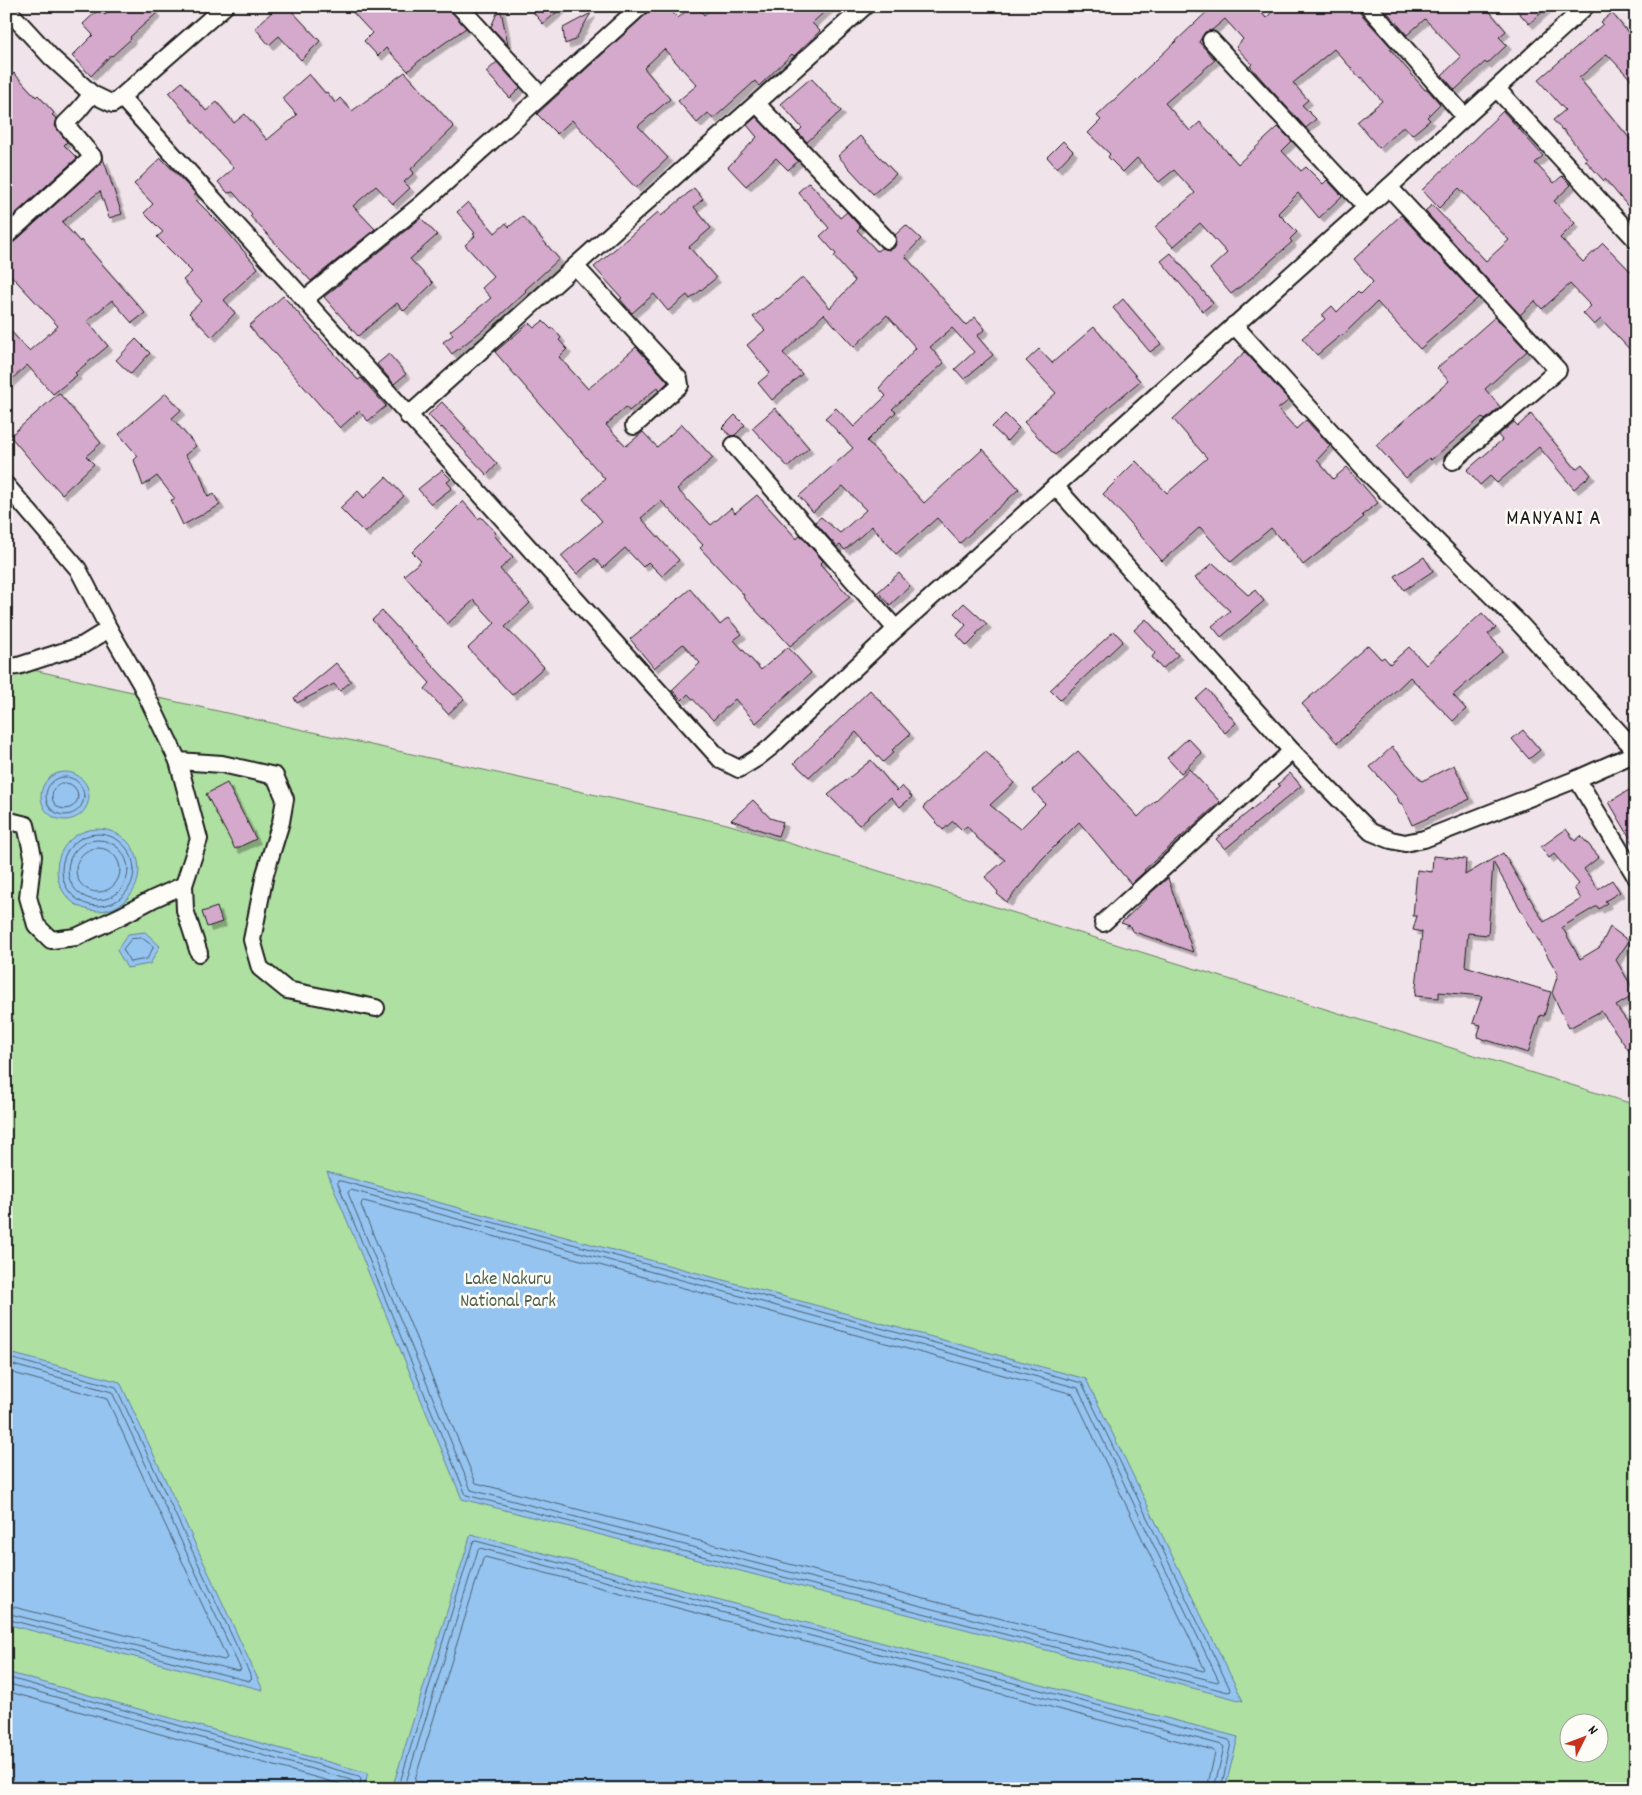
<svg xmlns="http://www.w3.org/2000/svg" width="1642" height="1795" viewBox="0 0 1642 1795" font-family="Dekko,sans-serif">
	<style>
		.green { fill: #aee0a1; stroke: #657e5e; fill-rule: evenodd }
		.water { fill: #95c4f0; stroke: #65819b }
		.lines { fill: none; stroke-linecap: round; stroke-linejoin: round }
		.shore { stroke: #4c5f71; stroke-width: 1 }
		.building { fill: #d5a9cc; stroke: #1c1c1c; filter: url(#shadow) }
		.minor-casing { stroke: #1c1c1c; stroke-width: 20 }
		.minor { stroke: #fdfcf7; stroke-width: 16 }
		.labels { text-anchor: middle; stroke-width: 5; stroke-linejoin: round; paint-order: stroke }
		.park-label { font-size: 19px; fill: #4f614b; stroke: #fdfcf7 }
		.quarter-label { font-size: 21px; letter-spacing: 1px; fill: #1c1c1c; stroke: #fdfcf7 }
	</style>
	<defs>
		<filter id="shadow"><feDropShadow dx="4.5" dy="4.5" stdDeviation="0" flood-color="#0004"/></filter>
	</defs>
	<rect width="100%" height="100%" fill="#f1e3ea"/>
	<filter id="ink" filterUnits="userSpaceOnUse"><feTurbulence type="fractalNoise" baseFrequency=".02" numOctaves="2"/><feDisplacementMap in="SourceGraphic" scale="10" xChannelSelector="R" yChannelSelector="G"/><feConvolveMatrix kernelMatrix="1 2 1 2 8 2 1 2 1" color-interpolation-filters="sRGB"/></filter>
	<g filter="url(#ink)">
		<path class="green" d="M6 664 727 824 1636 1105V1789H6ZM1570 1722H1600V1752H1570Z"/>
		<g class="water">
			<circle cx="65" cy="796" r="24"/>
			<circle cx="98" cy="870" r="41"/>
			<polygon points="145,932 160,946 150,964 127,968 117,950 128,934"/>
			<polygon points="327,1172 1086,1379 1243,1701 462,1499"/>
			<polygon points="6,1352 120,1382 263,1690 6,1624"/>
			<polygon points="471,1534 1238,1737 1225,1789 392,1789"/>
			<polygon points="6,1672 368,1773 363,1789 6,1789"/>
		</g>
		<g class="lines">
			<g class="shore">
				<circle cx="65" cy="796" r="19"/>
				<circle cx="65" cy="796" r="13"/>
				<circle cx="98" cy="870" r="36"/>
				<circle cx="98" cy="870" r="30"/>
				<circle cx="98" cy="870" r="22"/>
				<polygon points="142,938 153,946 153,948 147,959 130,962 123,949 131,939"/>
				<polygon points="338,1181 341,1181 1082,1383 1231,1691 1228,1692 466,1495 338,1184"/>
				<polygon points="351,1190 1078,1388 1219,1681 1217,1682 471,1490 348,1193 349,1191"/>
				<polygon points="364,1201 1073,1394 1205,1670 1203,1671 476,1483 361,1205 362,1202"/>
				<polyline points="6,1357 116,1387 252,1679 249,1681 6,1619"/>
				<polyline points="6,1363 112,1392 241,1670 238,1671 6,1613"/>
				<polyline points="6,1371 107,1399 227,1658 224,1660 6,1605"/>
				<polyline points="6,1677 359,1776 361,1778 359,1789"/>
				<polyline points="6,1683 351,1780 353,1782 352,1789"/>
				<polyline points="6,1691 343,1785 345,1789"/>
				<polyline points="398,1789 473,1542 476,1541 1229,1740 1231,1743 1221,1789"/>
				<polyline points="404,1789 478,1550 480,1548 1222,1745 1224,1747 1214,1789"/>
				<polyline points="412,1789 483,1559 485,1557 1213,1750 1215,1753 1207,1789"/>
			</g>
		</g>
		<g class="building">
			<polygon points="115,6 151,6 157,13 130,37 131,39 112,56 111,55 91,76 72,56 93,35 83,24 99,9 105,15"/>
			<polygon points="278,6 287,6 320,41 301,60 279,36 269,45 255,28"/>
			<polygon points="347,6 447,6 466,28 419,61 408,71 386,48 378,56 364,41 372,33"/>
			<polygon points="500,6 508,45 491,27"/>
			<polygon points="528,6 564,6 543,24"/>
			<polygon points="655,6 666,6 678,18 692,6 697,6 704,15 714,6 831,6 812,23 820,31 794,56 792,54 759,86 755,81 713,119 708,113 697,123 678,101 697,85 664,49 644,68 670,99 638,126 668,158 636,188 572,120 557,134 537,114"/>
			<polygon points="1213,6 1256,6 1266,18 1278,6 1358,6 1360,13 1392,48 1390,49 1425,90 1427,89 1440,104 1427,117 1430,120 1412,135 1404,126 1379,148 1357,122 1382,101 1362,77 1360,78 1334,49 1293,83 1308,100 1302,105 1316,119 1306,128 1263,81 1250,66 1252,64 1236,47 1243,39 1225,19 1212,30 1205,32 1199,42 1215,60 1165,103 1190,131 1200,122 1238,164 1278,127 1292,141 1282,151 1301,171 1306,167 1323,184 1327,180 1342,196 1319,218 1298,193 1278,213 1297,232 1290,239 1292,242 1250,279 1231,294 1210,269 1227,253 1200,223 1173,247 1155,227 1195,193 1174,170 1159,182 1137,158 1123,172 1108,157 1110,154 1088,133 1101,120 1097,116"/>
			<polygon points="1382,6 1485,6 1506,31 1499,37 1507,45 1487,64 1485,62 1455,90 1442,75 1461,57 1425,19 1407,35"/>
			<polygon points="1513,6 1549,6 1529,24"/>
			<polygon points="591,13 575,40 565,44 563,28"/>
			<polygon points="1612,13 1630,35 1636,30 1636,85 1607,54 1579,78 1636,146 1636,216 1605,179 1604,181 1585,160 1587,159 1563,129 1562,130 1553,120 1565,110 1538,80 1603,24 1601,22"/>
			<polygon points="497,62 520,88 510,98 486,72"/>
			<polygon points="405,72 454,127 411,169 414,173 404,182 410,188 393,204 376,186 353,206 375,229 311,281 250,216 252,214 233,192 228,193 218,182 234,168 210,142 169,93 182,82 206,111 217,102 234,123 245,114 267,140 297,115 282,98 309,74 325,93 327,92 335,103 340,98 352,111"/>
			<polygon points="14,73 36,97 38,95 54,113 52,115 57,119 55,126 67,142 64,145 77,158 6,222 6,81"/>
			<polygon points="811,78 841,111 807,142 798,132 802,128 781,104"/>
			<polygon points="1503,111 1543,156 1535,163 1554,183 1562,176 1571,185 1554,201 1575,223 1560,238 1583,262 1603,243 1636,277 1636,356 1601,319 1594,325 1583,313 1591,306 1570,284 1542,309 1535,301 1520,315 1425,211 1432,205 1486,261 1509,240 1459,188 1439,208 1422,190"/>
			<polygon points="756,117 798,161 788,170 776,158 746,186 728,167 757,137 747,125"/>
			<polygon points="860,136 896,174 873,194 838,156"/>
			<polygon points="1063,141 1073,151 1057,168 1047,157"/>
			<polygon points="103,158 122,214 109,218 100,191 62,222 80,242 81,240 145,313 132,323 112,300 87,321 108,346 75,373 77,375 53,394 27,365 6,385 6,326 29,351 58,326 6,270 6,246 13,243 100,164"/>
			<polygon points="161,158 196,194 193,197 225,229 258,268 224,300 235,313 212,337 189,313 202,301 183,280 192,272 157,237 163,232 144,213 153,204 134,184"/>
			<polygon points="809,182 840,218 847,212 860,227 857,230 877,251 881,248 889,250 894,248 897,242 895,235 906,225 921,239 905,256 966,325 975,317 985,329 977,336 993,355 964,379 955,369 974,352 952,328 930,347 944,363 892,409 896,412 867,441 924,503 983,449 1019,489 960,543 937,518 896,554 872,526 845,550 840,545 837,547 815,522 821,517 840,533 866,510 843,486 813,512 799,496 853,448 825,418 836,408 854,427 886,396 879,388 916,348 887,315 854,347 824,314 783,353 802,374 772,400 758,383 770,373 747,345 765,330 753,317 777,298 778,299 803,277 830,308 855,281 834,257 836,254 820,236 829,228 798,192"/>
			<polygon points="694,188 703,199 694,207 711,228 689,247 716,278 690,299 687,295 668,311 654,294 632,313 620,299 622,298 594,267 649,220 658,212 661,216"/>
			<polygon points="468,202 495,233 506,223 509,227 522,216 559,259 525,290 526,291 493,322 452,354 443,342 453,335 450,331 491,298 482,288 494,277 465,245 475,236 473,234 475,233 457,212"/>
			<polygon points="1401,215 1478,298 1420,349 1377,302 1342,336 1341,335 1317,355 1302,338 1325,319 1322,315 1332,306 1337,312 1358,291 1361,294 1373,282 1354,259"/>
			<polygon points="421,218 437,235 410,259 433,283 404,311 397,303 358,336 324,297"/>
			<polygon points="1171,253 1213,303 1203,311 1161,261"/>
			<polygon points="283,296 358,380 361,378 386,406 368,421 359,411 340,428 261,338 260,339 249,326"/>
			<polygon points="1123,299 1161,344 1150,352 1113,308"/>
			<polygon points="1495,317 1527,351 1485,389 1500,407 1485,420 1482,417 1431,460 1429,458 1406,478 1376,445 1449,381 1437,368"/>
			<polygon points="543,321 551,329 553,328 561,338 559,340 567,349 559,357 588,389 636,347 668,382 660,390 658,387 629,411 626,407 606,425 626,446 643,432 657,447 682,424 713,458 677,489 711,525 731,508 735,513 757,495 797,539 800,535 823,561 820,564 850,597 790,646 765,618 764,619 743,597 744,595 700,548 703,545 661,501 641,518 679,560 662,576 648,562 643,567 625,548 603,568 595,558 577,574 561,556 602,521 583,499 605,479 495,352 529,323 534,328"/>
			<polygon points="1094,327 1140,381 1085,427 1055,455 1024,422 1056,393 1026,361 1039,349 1052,363"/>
			<polygon points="136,339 150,353 131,374 116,360"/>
			<polygon points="1245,352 1289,400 1278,409 1296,429 1306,420 1330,446 1317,460 1333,479 1347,467 1378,503 1362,515 1364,517 1303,565 1283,538 1281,540 1271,528 1231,562 1200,527 1162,561 1123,515 1103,494 1136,461 1167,493 1207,458 1173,419"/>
			<polygon points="389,354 406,374 394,384 377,364"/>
			<polygon points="59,393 101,443 86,456 94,464 62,494 51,482 50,483 10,436"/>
			<polygon points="166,393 181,410 172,418 196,446 185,455 200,474 208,497 214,494 220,505 183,525 171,500 175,499 157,476 143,486 134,460 138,456 119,434"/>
			<polygon points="442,402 466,428 464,429 497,464 487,475 442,427 441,428 428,415"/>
			<polygon points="775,408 809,448 788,467 752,428"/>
			<polygon points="1005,414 1019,428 1007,441 992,427"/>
			<polygon points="1531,414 1576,469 1582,464 1591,475 1574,489 1539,447 1497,483 1490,476 1480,485 1467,470 1502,440 1498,435 1514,422 1518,426"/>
			<polygon points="735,415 745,425 735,435 731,436 722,428"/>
			<polygon points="442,470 451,479 447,482 452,488 431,504 418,489"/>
			<polygon points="386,477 404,496 365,533 340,508 358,491 364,498"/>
			<polygon points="463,501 478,519 481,517 496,533 494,535 513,557 500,569 530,603 505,627 544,667 512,695 468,648 495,623 474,600 447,624 404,575 421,561 412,552"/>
			<polygon points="1424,557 1433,571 1404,590 1395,576"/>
			<polygon points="1213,563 1248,595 1255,590 1264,601 1221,637 1212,626 1230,611 1195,578"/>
			<polygon points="899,573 910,586 890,605 878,592"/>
			<polygon points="690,589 720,625 728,618 742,634 734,640 761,670 788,647 811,673 756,723 735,699 713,720 688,694 682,700 672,690 700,663 683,644 654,668 630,639"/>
			<polygon points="964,603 987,624 976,634 978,635 967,646 957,635 966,625 954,613"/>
			<polygon points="382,611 464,699 448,714 425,689 430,683 372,620"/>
			<polygon points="1482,613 1496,628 1488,634 1503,651 1453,695 1466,709 1453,721 1410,677 1384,702 1337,743 1302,704 1368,645 1381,659 1384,657 1390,664 1409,647 1426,665"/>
			<polygon points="1146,619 1178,655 1162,669 1152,657 1155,653 1134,630"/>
			<polygon points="1114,631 1123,641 1060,700 1050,690"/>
			<polygon points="336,663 351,681 340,691 334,684 297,703 294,698"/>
			<polygon points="1207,689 1236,723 1225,733 1196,699"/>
			<polygon points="870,690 910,734 892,750 894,752 883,762 856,732 809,777 794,763"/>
			<polygon points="1523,730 1540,750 1529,759 1512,739"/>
			<polygon points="1188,738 1202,753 1181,773 1167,758"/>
			<polygon points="1392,747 1422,781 1454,765 1470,799 1412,825 1402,803 1400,804 1397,797 1370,767"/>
			<polygon points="986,751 1014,783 990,805 1020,829 1045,804 1033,790 1078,751 1138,817 1189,769 1220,802 1144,870 1145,871 1131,884 1079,822 1041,860 1007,902 997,894 998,892 985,877 1005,860 977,838 967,826 962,830 953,821 943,830 923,807"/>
			<polygon points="871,760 897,791 902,786 912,797 900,807 891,797 859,825 828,795"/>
			<polygon points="1290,773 1301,786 1225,849 1216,839 1280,786 1278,784"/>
			<polygon points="227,783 256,839 235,849 206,794"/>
			<polygon points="1629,790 1636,801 1636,848 1609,802"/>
			<polygon points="753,800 770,818 783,822 778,836 731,820"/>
			<polygon points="1566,829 1575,841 1581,836 1599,857 1584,869 1598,889 1612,880 1620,892 1605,901 1607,903 1599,909 1597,906 1562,927 1580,959 1600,947 1610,927 1629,941 1616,960 1636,994 1616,1006 1636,1034 1636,1061 1601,1011 1569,1028 1552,993 1558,974 1493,862 1488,935 1468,933 1465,966 1551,992 1544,1016 1540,1015 1528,1053 1477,1037 1481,1025 1473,1023 1482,996 1439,992 1439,998 1415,996 1422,932 1413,930 1417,916 1413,916 1417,870 1432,872 1433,856 1466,859 1465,875 1503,853 1544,922 1581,899 1574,888 1579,884 1554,854 1549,858 1541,847"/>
			<polygon points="1168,878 1193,952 1132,931 1130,926 1121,923 1147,898 1146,897"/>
			<polygon points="217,907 222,922 207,927 202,912"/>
		</g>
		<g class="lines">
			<g class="minor-casing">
				<g id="minor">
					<polyline points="459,6 541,96"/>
					<polyline points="1368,6 1465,117"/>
					<polyline points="6,8 51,57 92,94 113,104 225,6"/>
					<polyline points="1211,40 1366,207"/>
					<polyline points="1497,89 1636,240"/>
					<polyline points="121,97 721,760 739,769 757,758 771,747 896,629 1389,187 1586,6"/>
					<polyline points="757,104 887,240"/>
					<polyline points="1389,187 1558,370 1453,461"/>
					<polyline points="6,236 93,157 65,124 78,111 92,94"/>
					<polyline points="576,267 679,379 680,385 634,426"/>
					<polyline points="305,299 423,203 641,6"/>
					<polyline points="1234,325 1373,478 1520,624 1636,751"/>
					<polyline points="408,416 865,6"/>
					<polyline points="734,445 896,629"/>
					<polyline points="6,485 78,569 109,629 141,684 178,761 199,839 184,885 185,910 199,953"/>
					<polyline points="1055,486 1292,751 1371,832 1391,840 1405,843 1424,839 1577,779 1636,753"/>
					<polyline points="6,667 18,666 83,645 109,629"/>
					<polyline points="178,761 222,764 275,776 285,799 281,822 265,874 252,940 260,968 287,990 376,1008"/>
					<polyline points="1577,779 1636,877"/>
					<polyline points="6,820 26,825 33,856 28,897 36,925 51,940 76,937 121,916 153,899 184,885"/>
					<polyline points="1103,923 1292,751"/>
				</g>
			</g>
			<use href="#minor" class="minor"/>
		</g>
	</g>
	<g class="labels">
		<g class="park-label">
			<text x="508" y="1284">Lake Nakuru<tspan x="508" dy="22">National Park</tspan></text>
		</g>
		<g class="quarter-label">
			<text x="1554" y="524">MANYANI A</text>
		</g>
	</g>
	<rect width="1642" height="1795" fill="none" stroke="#fdfcf7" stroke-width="25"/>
	<rect x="12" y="12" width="1617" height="1770" fill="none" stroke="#1c1c1c" stroke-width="2" filter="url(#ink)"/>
	<g transform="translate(1584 1738) rotate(48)"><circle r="24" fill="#fdfcf7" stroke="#a3a29f"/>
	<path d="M0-4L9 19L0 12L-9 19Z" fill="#c8321e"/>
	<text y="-8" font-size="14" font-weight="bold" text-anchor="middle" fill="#1c1c1c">N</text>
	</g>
</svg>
